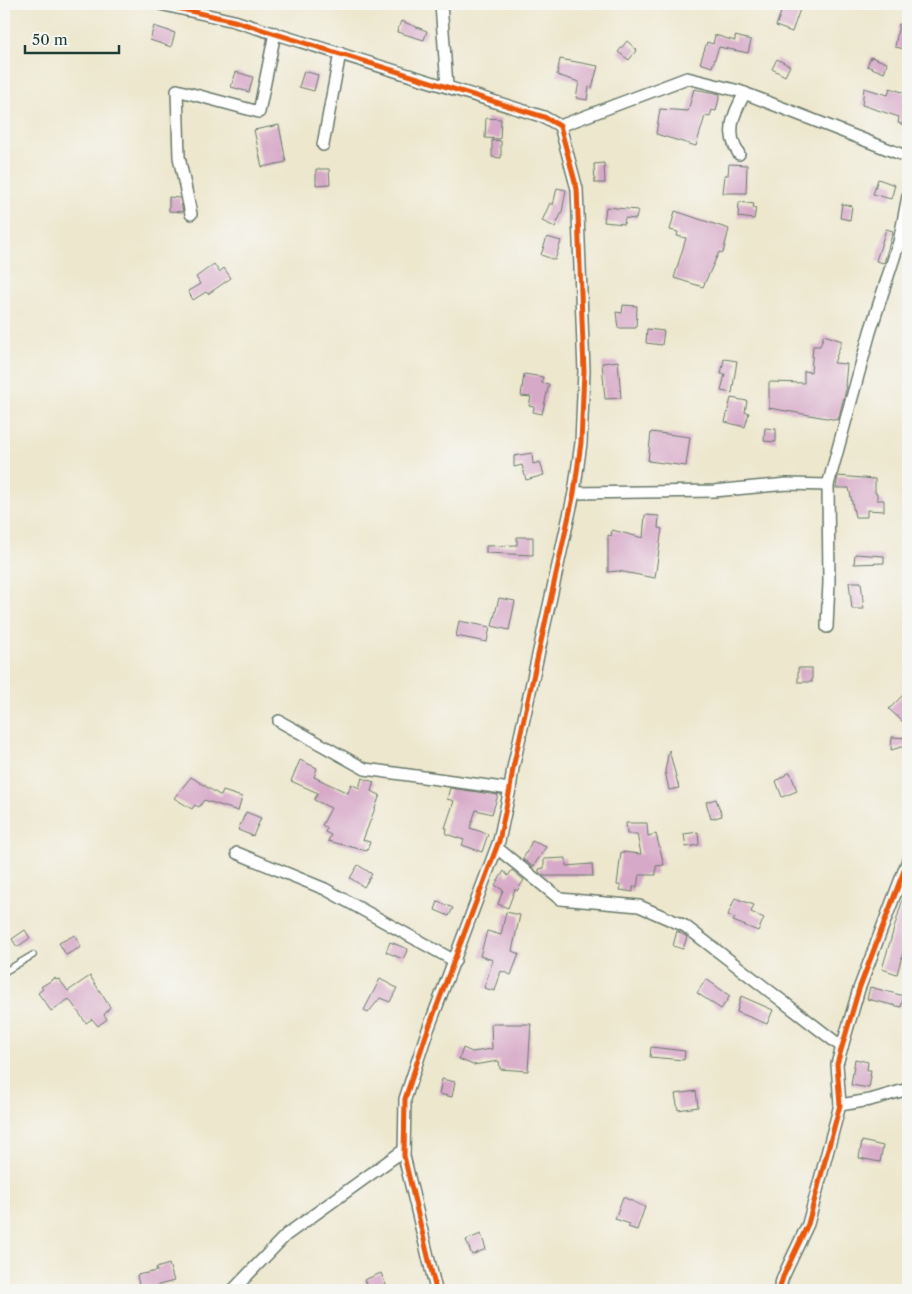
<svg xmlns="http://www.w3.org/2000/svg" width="912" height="1294" viewBox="0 0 912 1294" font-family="'Libre Caslon Text',serif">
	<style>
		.building { fill: #d7a9c8 }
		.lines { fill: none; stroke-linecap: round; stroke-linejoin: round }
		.service-casing { stroke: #67786a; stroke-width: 8 }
		.minor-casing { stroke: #67786a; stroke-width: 14 }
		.service { stroke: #fff; stroke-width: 5.5 }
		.minor { stroke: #fff; stroke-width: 11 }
		.cycleway-casing { stroke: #f6f6f2; stroke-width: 8 }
		.cycleway { stroke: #e8590c; stroke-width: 5 }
	</style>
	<rect width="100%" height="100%" fill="#f6f6f2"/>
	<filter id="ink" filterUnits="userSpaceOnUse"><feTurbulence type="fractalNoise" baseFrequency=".02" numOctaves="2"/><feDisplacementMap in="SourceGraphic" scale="10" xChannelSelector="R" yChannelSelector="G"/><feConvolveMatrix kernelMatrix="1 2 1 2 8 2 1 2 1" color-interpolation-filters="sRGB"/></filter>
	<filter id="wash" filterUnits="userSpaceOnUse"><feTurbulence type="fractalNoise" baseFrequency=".0096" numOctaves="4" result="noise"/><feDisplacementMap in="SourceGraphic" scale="20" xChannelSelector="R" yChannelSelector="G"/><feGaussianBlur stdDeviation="1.12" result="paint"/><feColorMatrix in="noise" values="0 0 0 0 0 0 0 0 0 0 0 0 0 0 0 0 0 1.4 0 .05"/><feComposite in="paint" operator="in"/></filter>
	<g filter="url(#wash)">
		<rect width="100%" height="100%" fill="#ede7cd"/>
		<g id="blocks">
			<g class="building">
				<polygon points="784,4 800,9 792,32 776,26"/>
				<polygon points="401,21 427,31 424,40 397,32"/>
				<polygon points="899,24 908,26 905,49 895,47"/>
				<polygon points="154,26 175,33 171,47 150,40"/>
				<polygon points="715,35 735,41 735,36 751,40 748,53 719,47 712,67 700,63 707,42 713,44"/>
				<polygon points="627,41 637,50 629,60 618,52"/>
				<polygon points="871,57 887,63 884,73 867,66"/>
				<polygon points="560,59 598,66 592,88 589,87 587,100 576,98 579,82 557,75"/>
				<polygon points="777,59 790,66 785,76 772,69"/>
				<polygon points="304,71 318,75 314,91 299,87"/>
				<polygon points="236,72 253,77 249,92 231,87"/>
				<polygon points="864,88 888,95 890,88 908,94 908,126 898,123 899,117 862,105"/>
				<polygon points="694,89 720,94 716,111 712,110 710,117 705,116 696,146 656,134 660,109 688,111"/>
				<polygon points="486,118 501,119 500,139 485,138"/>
				<polygon points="279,125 286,162 262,167 254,130"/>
				<polygon points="492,140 501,141 501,158 492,157"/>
				<polygon points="604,163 605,183 595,183 594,164"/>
				<polygon points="729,164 747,165 746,193 723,193 725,175 728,175"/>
				<polygon points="316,169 329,169 330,184 316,185"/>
				<polygon points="878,179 895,185 891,199 873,194"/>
				<polygon points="557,188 566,190 562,212 555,227 542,221 550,203 553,205"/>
				<polygon points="169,197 180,198 183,212 169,211"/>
				<polygon points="739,202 754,204 753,207 756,208 754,219 738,217"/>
				<polygon points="842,204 852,206 850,220 840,218"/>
				<polygon points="606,207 638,210 636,219 625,218 624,224 604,222"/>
				<polygon points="675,211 729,229 723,253 719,252 703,287 674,278 686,238 677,236 678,232 670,230"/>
				<polygon points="886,229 893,231 884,263 876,261"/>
				<polygon points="547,237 561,241 555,260 541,255"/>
				<polygon points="214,264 219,272 224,268 231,278 208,294 206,292 193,300 188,291 200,284 196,277"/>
				<polygon points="623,305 637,306 636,328 618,328 616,312 622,313"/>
				<polygon points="647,329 664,331 662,345 646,343"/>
				<polygon points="824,335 842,341 834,363 847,364 845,386 847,386 838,420 769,408 769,382 804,383 804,371 811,372 813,346 820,346"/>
				<polygon points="724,359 737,361 732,393 721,391 725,374 721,374"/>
				<polygon points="618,361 621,398 605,399 602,363"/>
				<polygon points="524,374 543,377 542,383 549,384 542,414 533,412 534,407 529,406 531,397 521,396"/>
				<polygon points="731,398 747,401 745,412 749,413 745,427 725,422"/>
				<polygon points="765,428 776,429 776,442 764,441"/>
				<polygon points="651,432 690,437 686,466 648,461"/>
				<polygon points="532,453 533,464 540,462 544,475 526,480 522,465 514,467 514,456"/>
				<polygon points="838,476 875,479 875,493 877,493 877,500 884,500 884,511 867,510 867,517 855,517 849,488 836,488"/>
				<polygon points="645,515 659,516 658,528 662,529 655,578 618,571 608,572 608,535 611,536 612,530 643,538"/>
				<polygon points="517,537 533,537 533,555 486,553 486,546 517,545"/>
				<polygon points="855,554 884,556 884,563 854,564"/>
				<polygon points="849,582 861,582 864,609 852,609"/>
				<polygon points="499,598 515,601 509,630 492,626"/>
				<polygon points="459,621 490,627 487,642 456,636"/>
				<rect x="798" y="668" width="14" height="14"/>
				<polygon points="908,690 908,713 902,721 889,709"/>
				<polygon points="892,737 908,738 908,745 891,750"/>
				<polygon points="669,750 679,788 669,790 665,771"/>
				<polygon points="300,760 317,768 314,777 348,793 351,784 359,788 362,778 374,782 371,791 380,795 363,840 370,842 367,851 328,841 331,835 325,832 327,828 322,825 331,808 314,800 318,793 291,781"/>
				<polygon points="790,772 797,791 782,797 776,781"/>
				<polygon points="191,777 221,796 223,791 242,797 238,811 204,800 199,807 195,805 192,809 174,798"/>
				<polygon points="450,788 498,795 492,814 476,810 470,828 488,834 482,852 462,845 464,840 446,834 447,828 445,828 454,801 447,799"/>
				<polygon points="716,799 722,816 711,819 706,802"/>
				<polygon points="246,812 261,818 253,836 238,830"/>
				<polygon points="626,823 647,823 648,836 656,834 664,865 656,866 656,875 639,875 637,887 633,887 633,892 620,890 621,886 617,885 621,852 641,854 637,834 627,834"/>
				<polygon points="698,832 699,845 686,847 684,834"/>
				<polygon points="532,841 546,847 533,867 523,859"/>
				<polygon points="566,858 566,866 592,864 593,876 544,876 539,872 539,869 544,868 544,859"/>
				<polygon points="358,865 372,874 364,887 350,878"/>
				<polygon points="512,870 524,880 517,891 515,889 508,908 498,904 503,890 495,885 504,871 508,876"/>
				<polygon points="906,888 908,888 908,934 897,974 882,969"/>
				<polygon points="735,898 754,905 751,912 764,918 758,931 733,921 735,918 728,915"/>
				<polygon points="438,901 453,908 449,916 435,910"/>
				<polygon points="506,912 520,915 512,951 519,954 511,975 501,971 495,991 484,988 493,960 480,956 487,931 501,935"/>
				<polygon points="25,930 30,938 17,947 12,939"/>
				<polygon points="677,931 687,937 683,949 673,946"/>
				<polygon points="75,935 81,947 66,955 59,943"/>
				<polygon points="390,942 408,949 403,959 386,952"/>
				<polygon points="90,976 110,1007 104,1015 107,1019 98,1026 92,1019 86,1023 69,999 51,1011 38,993 43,989 41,987 55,978 56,980 59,979 68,991"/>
				<polygon points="380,979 397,988 390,1002 380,998 368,1013 364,1010"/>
				<polygon points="706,979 730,996 721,1009 697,993"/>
				<polygon points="870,987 904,996 901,1007 867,999"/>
				<polygon points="741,996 773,1010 767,1024 737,1012"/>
				<polygon points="491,1024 531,1024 528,1071 500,1069 499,1061 473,1065 459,1059 463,1048 472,1052 492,1049"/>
				<polygon points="651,1047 685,1051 684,1060 650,1057"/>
				<polygon points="855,1059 868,1062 867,1070 871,1070 870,1076 871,1076 869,1088 851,1085"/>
				<polygon points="442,1079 455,1082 452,1097 439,1094"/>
				<polygon points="696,1091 698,1107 678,1110 675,1094"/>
				<polygon points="862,1141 883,1146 880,1162 859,1158"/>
				<polygon points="623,1197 645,1207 637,1230 628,1227 630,1224 615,1219"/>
				<polygon points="481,1234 486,1249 472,1255 466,1240"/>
				<polygon points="169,1264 174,1281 140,1290 137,1275 157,1271 156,1268"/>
				<polygon points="381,1273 386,1285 369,1290 364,1280"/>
			</g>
		</g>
	</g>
	<g filter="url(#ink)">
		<use href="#blocks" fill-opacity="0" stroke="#67786a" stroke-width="1"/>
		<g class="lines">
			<g class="service-casing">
				<polyline id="service" points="4,972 33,955"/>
			</g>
			<g class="minor-casing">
				<g id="minor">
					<polyline points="160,4 234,21 544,117 560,126 577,189 584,371 581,443 574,493 513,768 510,789 499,841 426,1035 405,1099 404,1156 436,1290"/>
					<polyline points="441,4 447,86"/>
					<polyline points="560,126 687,78 739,91 908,157"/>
					<polyline points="323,145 340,53"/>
					<path d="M739 154C725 133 733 114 745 93"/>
					<polyline points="191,214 179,157 177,90 259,112 275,33"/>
					<polyline points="574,493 714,491 787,484 828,485"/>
					<polyline points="827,627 829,582 828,485 870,332 899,242 908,196"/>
					<polyline points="279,721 365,769 510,789"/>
					<polyline points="497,848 560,899 639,906 685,926 842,1047"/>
					<polyline points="237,853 325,889 455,961"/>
					<polyline points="840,1105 870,1100 908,1089"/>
					<polyline points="233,1290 286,1235 404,1150"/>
					<polyline points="779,1290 783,1277 808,1224 840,1105 837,1064 859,989 908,860"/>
				</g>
			</g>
			<use href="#service" class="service"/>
			<use href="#minor" class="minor"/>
			<g class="cycleway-casing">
				<g id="cycleway">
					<polyline points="160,4 234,21 544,117 560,126 577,189 584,371 581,443 574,493 513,768 510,789 499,841 426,1035 405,1099 404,1156 436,1290"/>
					<polyline points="779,1290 783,1277 808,1224 840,1105 837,1064 859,989 908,860"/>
				</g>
			</g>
			<use href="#cycleway" class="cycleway"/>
		</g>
	</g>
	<rect width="912" height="1294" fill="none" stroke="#f6f6f2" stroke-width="20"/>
	<path d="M25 45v8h94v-8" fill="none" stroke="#1f3d34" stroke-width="2.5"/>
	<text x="32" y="45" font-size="15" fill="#1f3d34" stroke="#f6f6f2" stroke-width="4" paint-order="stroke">50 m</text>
</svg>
